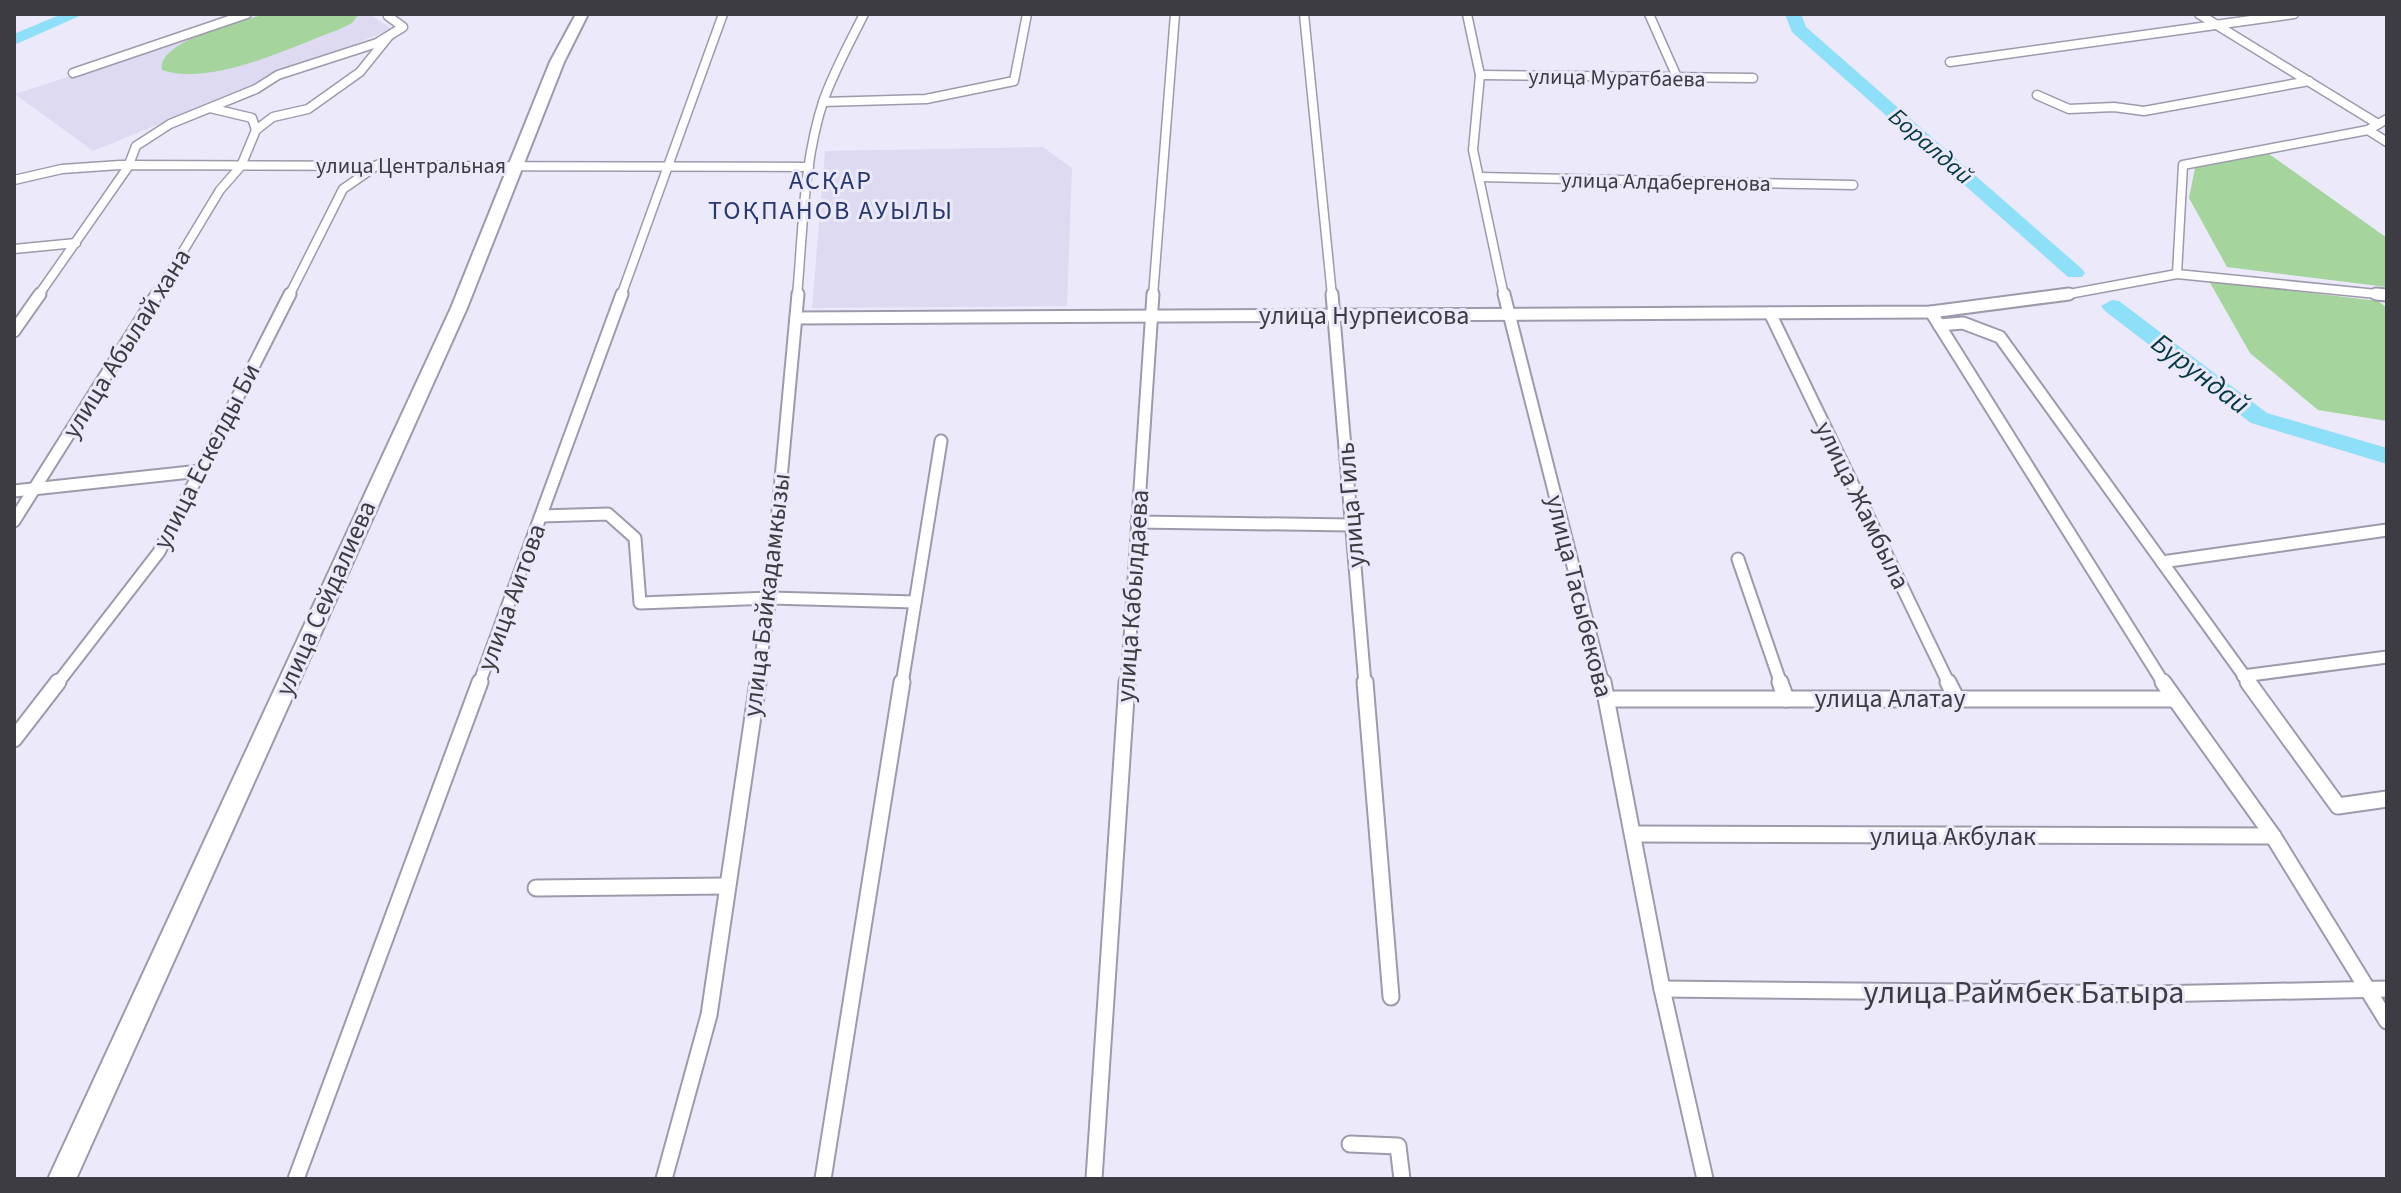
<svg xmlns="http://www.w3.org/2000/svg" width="2401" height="1193" viewBox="0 0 2401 1193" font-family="'Source Sans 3',sans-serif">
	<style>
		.built { fill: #dddaf2 }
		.green { fill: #a5d49c }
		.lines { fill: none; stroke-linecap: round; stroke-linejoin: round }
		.river { fill: #8edff8; fill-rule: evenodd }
		.minor-far2-casing { stroke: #9d9bab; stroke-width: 11 }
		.minor-far1-casing { stroke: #9d9bab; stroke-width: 15 }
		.minor-casing { stroke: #9d9bab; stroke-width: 19 }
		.primary-casing { stroke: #9d9bab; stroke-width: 4 }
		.minor-far2 { stroke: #fff; stroke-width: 8 }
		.minor-far1 { stroke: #fff; stroke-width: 11 }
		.minor { stroke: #fff; stroke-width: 15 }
		.primary { fill: #fff; fill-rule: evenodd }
		.labels { text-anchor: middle; stroke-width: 6; stroke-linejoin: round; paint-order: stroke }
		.far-street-label { font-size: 22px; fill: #3c3c42; stroke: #ebe9fa }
		.far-water-label { font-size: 24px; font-style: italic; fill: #053946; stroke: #ebe9fa }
		.far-quarter-label { font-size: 26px; letter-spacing: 2px; fill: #283972; stroke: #ebe9fa }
		.street-label { font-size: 26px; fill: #3c3c42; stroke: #ebe9fa }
		.water-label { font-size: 28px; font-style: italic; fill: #053946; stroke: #ebe9fa }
		.near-street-label { font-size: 32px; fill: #3c3c42; stroke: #ebe9fa }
	</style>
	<rect width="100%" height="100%" fill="#ebe9fa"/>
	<g class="built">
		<polygon points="262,14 369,14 392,29 93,151 15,94"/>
		<polygon points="1043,147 1072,168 1067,306 812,308 825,151"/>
	</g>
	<g class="green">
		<path d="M266 14H359L352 23 340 29C291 47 211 87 162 70 157 40 242 22 266 14Z"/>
		<polygon points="2269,154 2387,238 2387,287 2227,267 2189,198 2195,168"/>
		<polygon points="2209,281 2378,301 2387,308 2387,421 2318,410 2250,353"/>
	</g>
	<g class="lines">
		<g class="river">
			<polygon points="62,14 84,14 14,45 14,34"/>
			<polygon points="1785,14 1801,14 1806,27 2082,269 2085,273 2082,277 2068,277 1792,32"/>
			<polygon points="2112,300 2119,301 2267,413 2387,448 2387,464 2251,423 2105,311 2101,306"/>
		</g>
		<g class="minor-far2-casing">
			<g id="minor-far2">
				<polyline points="1304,14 1332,296"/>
				<polyline points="1467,14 1480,75 1473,150 1504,296"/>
				<polyline points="1649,14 1677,77"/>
				<polyline points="2199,14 2378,124"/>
				<polyline points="1950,62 2294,14"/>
				<polyline points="73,73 247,14"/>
				<polyline points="1480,75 1753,78"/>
				<polyline points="2037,95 2069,109 2114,107 2144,111 2309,81"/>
				<polyline points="823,102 926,99 1014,81 1027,14"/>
				<polyline points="210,108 252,118 256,130"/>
				<polyline points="2368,130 2387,142"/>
				<polyline points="1479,177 1853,185"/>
				<polyline points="14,180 62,169 120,165 809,167"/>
				<polyline points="14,249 76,243"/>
				<polyline points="2177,274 2183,165 2368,130 2387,119"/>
				<polyline points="38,296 128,167 136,146 170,124 256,89 278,75 377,43 403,27 388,16 390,14"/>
				<polyline points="156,296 220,190 241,166 256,130 273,117 308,109 360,72 389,36"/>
				<polyline points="289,296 343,189 379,164"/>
				<polyline points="621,296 723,14"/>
				<path d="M797 296C803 231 803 161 824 99 835 69 850 42 864 14"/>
				<polyline points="1153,296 1175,14"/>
				<polyline points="2058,296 2177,274 2387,295"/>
			</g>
		</g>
		<g class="minor-far1-casing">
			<g id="minor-far1">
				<polyline points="1332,294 1365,684"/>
				<polyline points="1504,294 1603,684"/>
				<polyline points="2376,294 2387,295"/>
				<polyline points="1931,312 2164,684"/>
				<polyline points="1770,313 1949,684"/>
				<polyline points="796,318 1931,312 2069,294"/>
				<polyline points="1939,325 1963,323 2000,337 2250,684"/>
				<polyline points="14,331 40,294"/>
				<polyline points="14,491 200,471"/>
				<polyline points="541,516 608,514 635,538 640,603 770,598 915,602"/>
				<polyline points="14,521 157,294"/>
				<polyline points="1137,522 1351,525"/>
				<polyline points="1738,559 1781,684"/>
				<polyline points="2162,562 2387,530"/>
				<polyline points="2243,676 2387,657"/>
				<polyline points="57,684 159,552 290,294"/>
				<polyline points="479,684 622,294"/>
				<polyline points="757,684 770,598 798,294"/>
				<polyline points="902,684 941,441"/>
				<polyline points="1127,684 1153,294"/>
			</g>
		</g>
		<g class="minor-casing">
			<g id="minor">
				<polyline points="1365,682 1391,997"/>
				<polyline points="1603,682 1662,989 1705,1179"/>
				<polyline points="1780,682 1786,699"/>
				<polyline points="1948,682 1956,698"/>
				<polyline points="2163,682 2273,836 2387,1021"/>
				<polyline points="2248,682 2338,806 2387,799"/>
				<polyline points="1607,699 2174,699"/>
				<polyline points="14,739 58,682"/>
				<polyline points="1633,834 2273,836"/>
				<polyline points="536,888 726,886"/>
				<polyline points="1662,989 2152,994 2387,989"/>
				<polyline points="1350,1144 1398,1146 1402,1179"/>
				<polyline points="296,1179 480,682"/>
				<polyline points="664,1179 709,1015 758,682"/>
				<polyline points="823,1179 902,682"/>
				<polyline points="1094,1179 1127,682"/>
			</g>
		</g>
		<g class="primary-casing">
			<polygon id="primary" points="576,14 588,14 564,62 467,308 76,1179 48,1179 451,308 550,62"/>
		</g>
		<use href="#minor-far2" class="minor-far2"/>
		<use href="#minor-far1" class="minor-far1"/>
		<use href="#minor" class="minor"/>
		<use href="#primary" class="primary"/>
	</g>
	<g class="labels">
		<g class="far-street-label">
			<text transform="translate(1617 77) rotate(1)" y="8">улица Муратбаева</text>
			<text x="411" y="173">улица Центральная</text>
			<text transform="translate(1666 181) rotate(1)" y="8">улица Алдабергенова</text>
		</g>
		<g class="far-water-label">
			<text transform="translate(1931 146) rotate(41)" y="8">Боралдай</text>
		</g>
		<g class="far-quarter-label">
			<text x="831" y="189">АСҚАР<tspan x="831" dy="30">ТОҚПАНОВ АУЫЛЫ</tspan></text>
		</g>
		<g class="street-label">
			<text x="1364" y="324">улица Нурпеисова</text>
			<text transform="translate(126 343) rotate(-58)" y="9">улица Абылай хана</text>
			<text transform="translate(206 456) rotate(-63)" y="9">улица Ескелды Би</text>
			<text transform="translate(1350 505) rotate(-95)" y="9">улица Гиль</text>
			<text transform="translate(1863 505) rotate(64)" y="9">улица Жамбыла</text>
			<text transform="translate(766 595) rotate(-83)" y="9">улица Байкадамкызы</text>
			<text transform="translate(1132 596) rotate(-86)" y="9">улица Кабылдаева</text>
			<text transform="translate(1580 596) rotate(76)" y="9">улица Тасыбекова</text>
			<text transform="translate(511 597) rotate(-70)" y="9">улица Аитова</text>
			<text transform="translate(325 598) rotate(-66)" y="9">улица Сейдалиева</text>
			<text x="1890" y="707">улица Алатау</text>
			<text x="1953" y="845">улица Акбулак</text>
		</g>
		<g class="water-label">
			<text transform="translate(2201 373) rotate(37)" y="10">Бурундай</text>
		</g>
		<g class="near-street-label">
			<text x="2024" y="1003">улица Раймбек Батыра</text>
		</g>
	</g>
	<rect width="2401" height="1193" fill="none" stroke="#3c3c42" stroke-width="32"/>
</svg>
